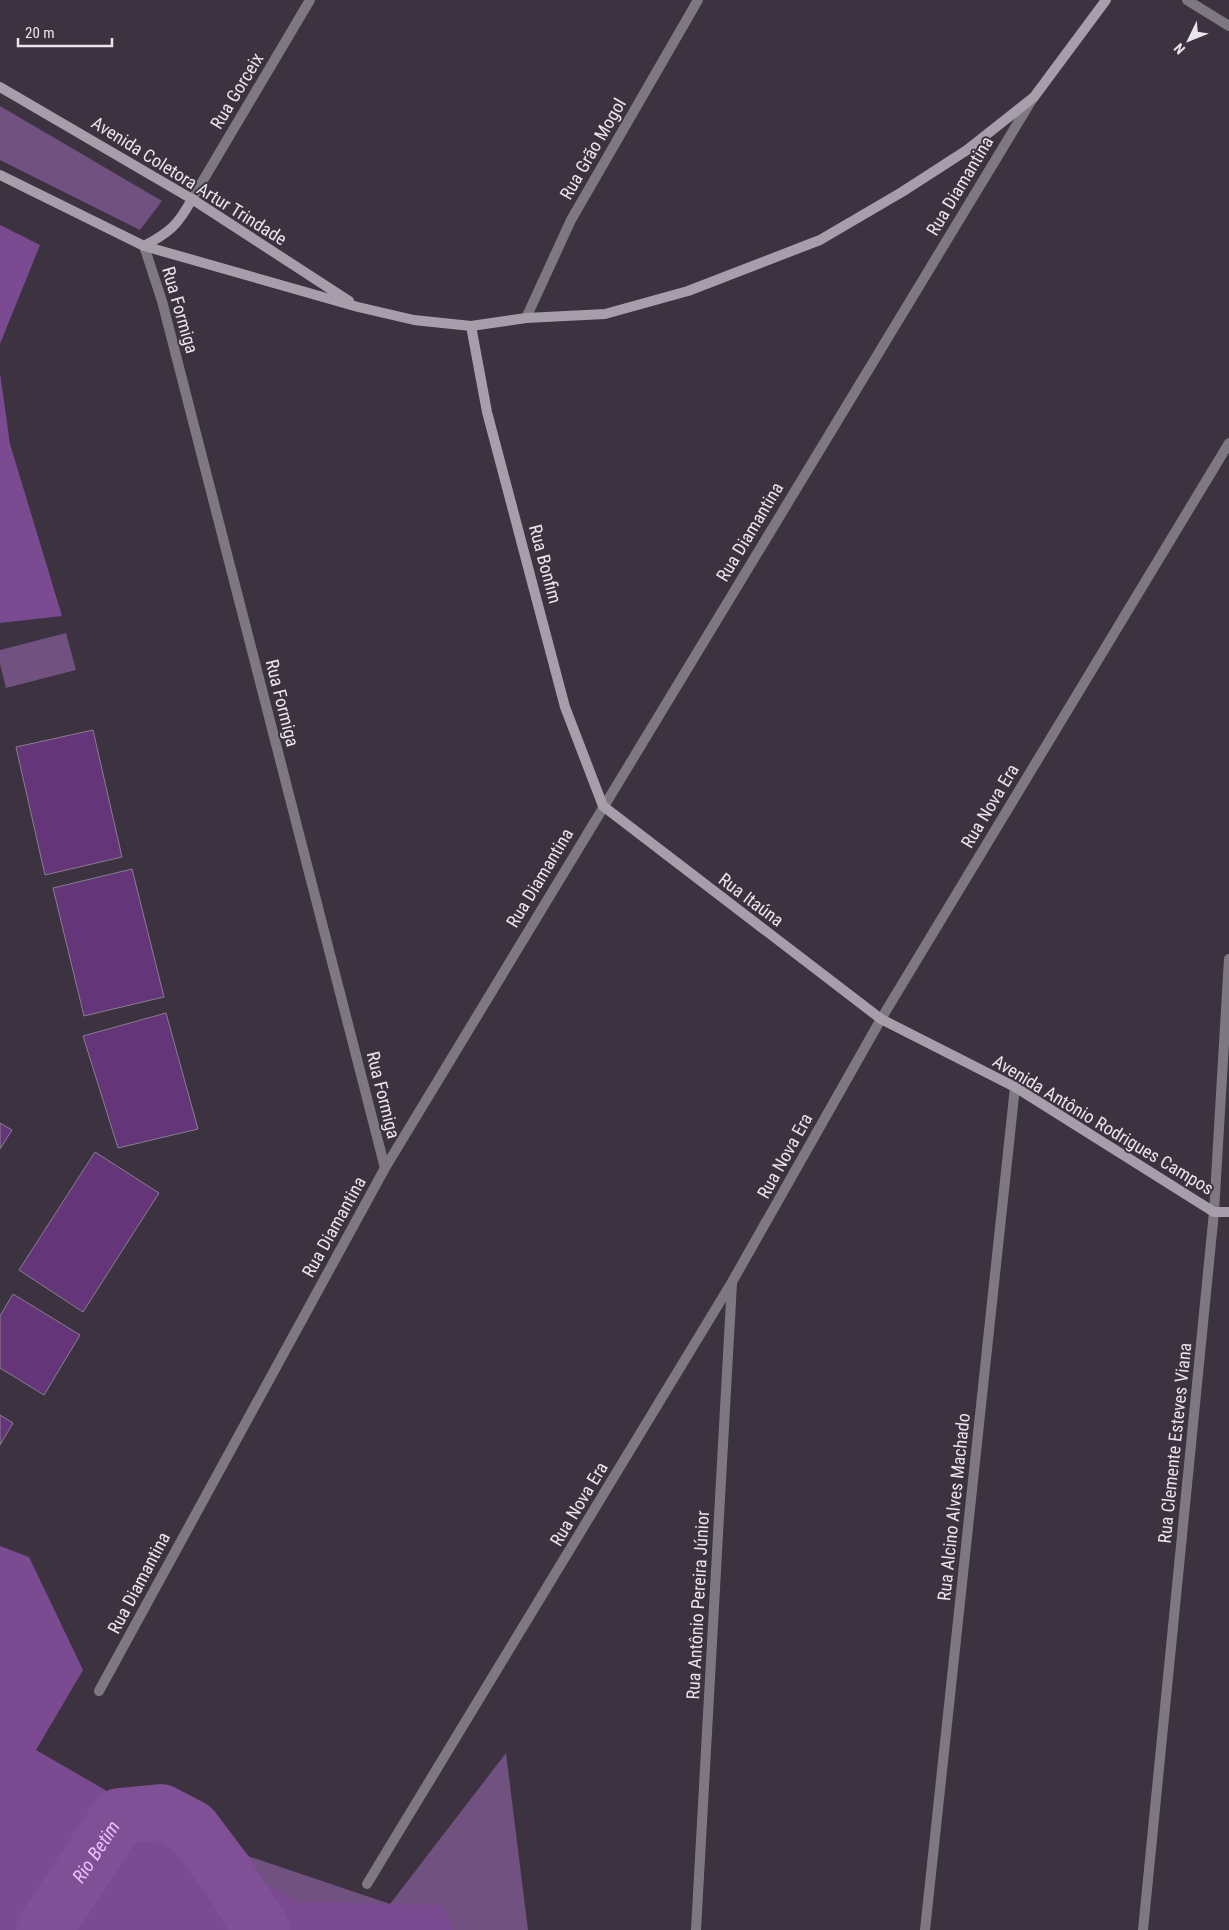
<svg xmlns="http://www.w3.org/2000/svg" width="1229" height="1930" viewBox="0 0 1229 1930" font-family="'Roboto Condensed',sans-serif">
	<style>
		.green { fill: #70517f }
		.forest { fill: #7b4b92 }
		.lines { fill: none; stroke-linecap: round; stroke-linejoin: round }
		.river { stroke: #805097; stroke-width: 56 }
		.building { fill: #643579; stroke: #897e8f }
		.street { stroke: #7e7980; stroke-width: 10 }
		.secondary { stroke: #a69eaa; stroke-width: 10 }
		.labels { text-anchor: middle; stroke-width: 4; stroke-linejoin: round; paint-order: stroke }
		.street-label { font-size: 18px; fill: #eae4ed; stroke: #3c3240 }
		.water-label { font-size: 19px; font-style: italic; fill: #e7c0fb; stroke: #3c3240 }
	</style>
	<rect width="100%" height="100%" fill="#3c3240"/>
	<g class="green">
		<polygon points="0,106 162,201 140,230 0,160"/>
		<polygon points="66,633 76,670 6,688 0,664 0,650"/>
		<polygon points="0,1725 43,1820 227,1849 390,1904 506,1753 528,1930 0,1930"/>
	</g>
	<g class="forest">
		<polygon points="0,225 40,245 0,344"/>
		<polygon points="0,373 10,444 62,616 0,623"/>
		<polygon points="0,1546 29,1557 83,1670 36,1750 299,1902 441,1905 454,1930 0,1930"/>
	</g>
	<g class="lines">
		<path class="river" id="s1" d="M44 1930 119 1816 161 1812 192 1828 226 1873 262 1930"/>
	</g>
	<g class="building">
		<polygon points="93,730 122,857 45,875 16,747"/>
		<polygon points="132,869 164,997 84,1016 53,888"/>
		<polygon points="166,1013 198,1129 118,1148 83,1036"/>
		<polygon points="0,1123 12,1130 0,1149"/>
		<polygon points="95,1152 159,1193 83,1312 19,1270"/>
		<polygon points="13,1294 80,1335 44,1395 0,1368 0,1316"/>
		<polygon points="0,1415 13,1423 0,1445"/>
	</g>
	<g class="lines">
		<g class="street">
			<polyline points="1187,0 1229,26"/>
			<polyline points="192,199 310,0"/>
			<polyline points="144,246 162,301 385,1168"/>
			<polyline points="526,318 571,220 698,0"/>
			<polyline points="99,1691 385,1168 1033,98"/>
			<polyline points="367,1884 732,1282 881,1019 1229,443"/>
			<polyline points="696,1930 732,1283"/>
			<polyline points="925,1930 1015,1087"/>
			<polyline points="1143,1930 1214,1212 1229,959"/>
		</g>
		<g class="secondary">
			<polyline points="0,87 192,199 349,301"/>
			<polyline points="0,175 144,246 358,307 414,320 471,326 526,318 605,314 688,291 820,240 902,192 967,150 1034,97 1106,0"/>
			<path d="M144 246C170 232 178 225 192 199"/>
			<polyline points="471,326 487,412 565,707 603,806 881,1019 1015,1087 1214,1212 1229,1212"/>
		</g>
	</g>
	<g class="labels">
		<g class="street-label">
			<text transform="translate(237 91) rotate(-59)" y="6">Rua Gorceix</text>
			<text transform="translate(593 149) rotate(-60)" y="6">Rua Grão Mogol</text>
			<text transform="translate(189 181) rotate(32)" y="6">Avenida Coletora Artur Trindade</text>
			<text transform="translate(960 186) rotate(-59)" y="6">Rua Diamantina</text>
			<text transform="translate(180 310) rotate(74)" y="6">Rua Formiga</text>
			<text transform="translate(750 532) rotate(-59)" y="6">Rua Diamantina</text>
			<text transform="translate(545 564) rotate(75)" y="6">Rua Bonfim</text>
			<text transform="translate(282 703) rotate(76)" y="6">Rua Formiga</text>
			<text transform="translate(990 806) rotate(-59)" y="6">Rua Nova Era</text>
			<text transform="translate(540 878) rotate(-59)" y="6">Rua Diamantina</text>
			<text transform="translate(751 900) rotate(37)" y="6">Rua Itaúna</text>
			<text transform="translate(383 1095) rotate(76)" y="6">Rua Formiga</text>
			<text transform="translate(1103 1125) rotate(31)" y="6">Avenida Antônio Rodrigues Campos</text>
			<text transform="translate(785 1156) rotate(-61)" y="6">Rua Nova Era</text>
			<text transform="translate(334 1227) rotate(-61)" y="6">Rua Diamantina</text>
			<text transform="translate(1175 1443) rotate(-84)" y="6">Rua Clemente Esteves Viana</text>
			<text transform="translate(579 1504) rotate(-59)" y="6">Rua Nova Era</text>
			<text transform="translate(954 1507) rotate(-84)" y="6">Rua Alcino Alves Machado</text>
			<text transform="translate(139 1583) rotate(-62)" y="6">Rua Diamantina</text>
			<text transform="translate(698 1605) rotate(-87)" y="6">Rua Antônio Pereira Júnior</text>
		</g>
		<g class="water-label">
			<text dy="7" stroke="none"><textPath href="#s1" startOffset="94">Rio Betim</textPath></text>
		</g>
	</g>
	<g transform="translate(1189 40) rotate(227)" stroke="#3c3240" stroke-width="4" paint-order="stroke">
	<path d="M0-4L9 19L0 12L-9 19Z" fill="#eae4ed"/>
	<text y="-8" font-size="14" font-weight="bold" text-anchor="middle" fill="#eae4ed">N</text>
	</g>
	<path d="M18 38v8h94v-8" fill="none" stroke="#eae4ed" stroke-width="2.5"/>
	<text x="25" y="38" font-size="15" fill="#eae4ed" stroke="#3c3240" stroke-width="4" paint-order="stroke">20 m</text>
</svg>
